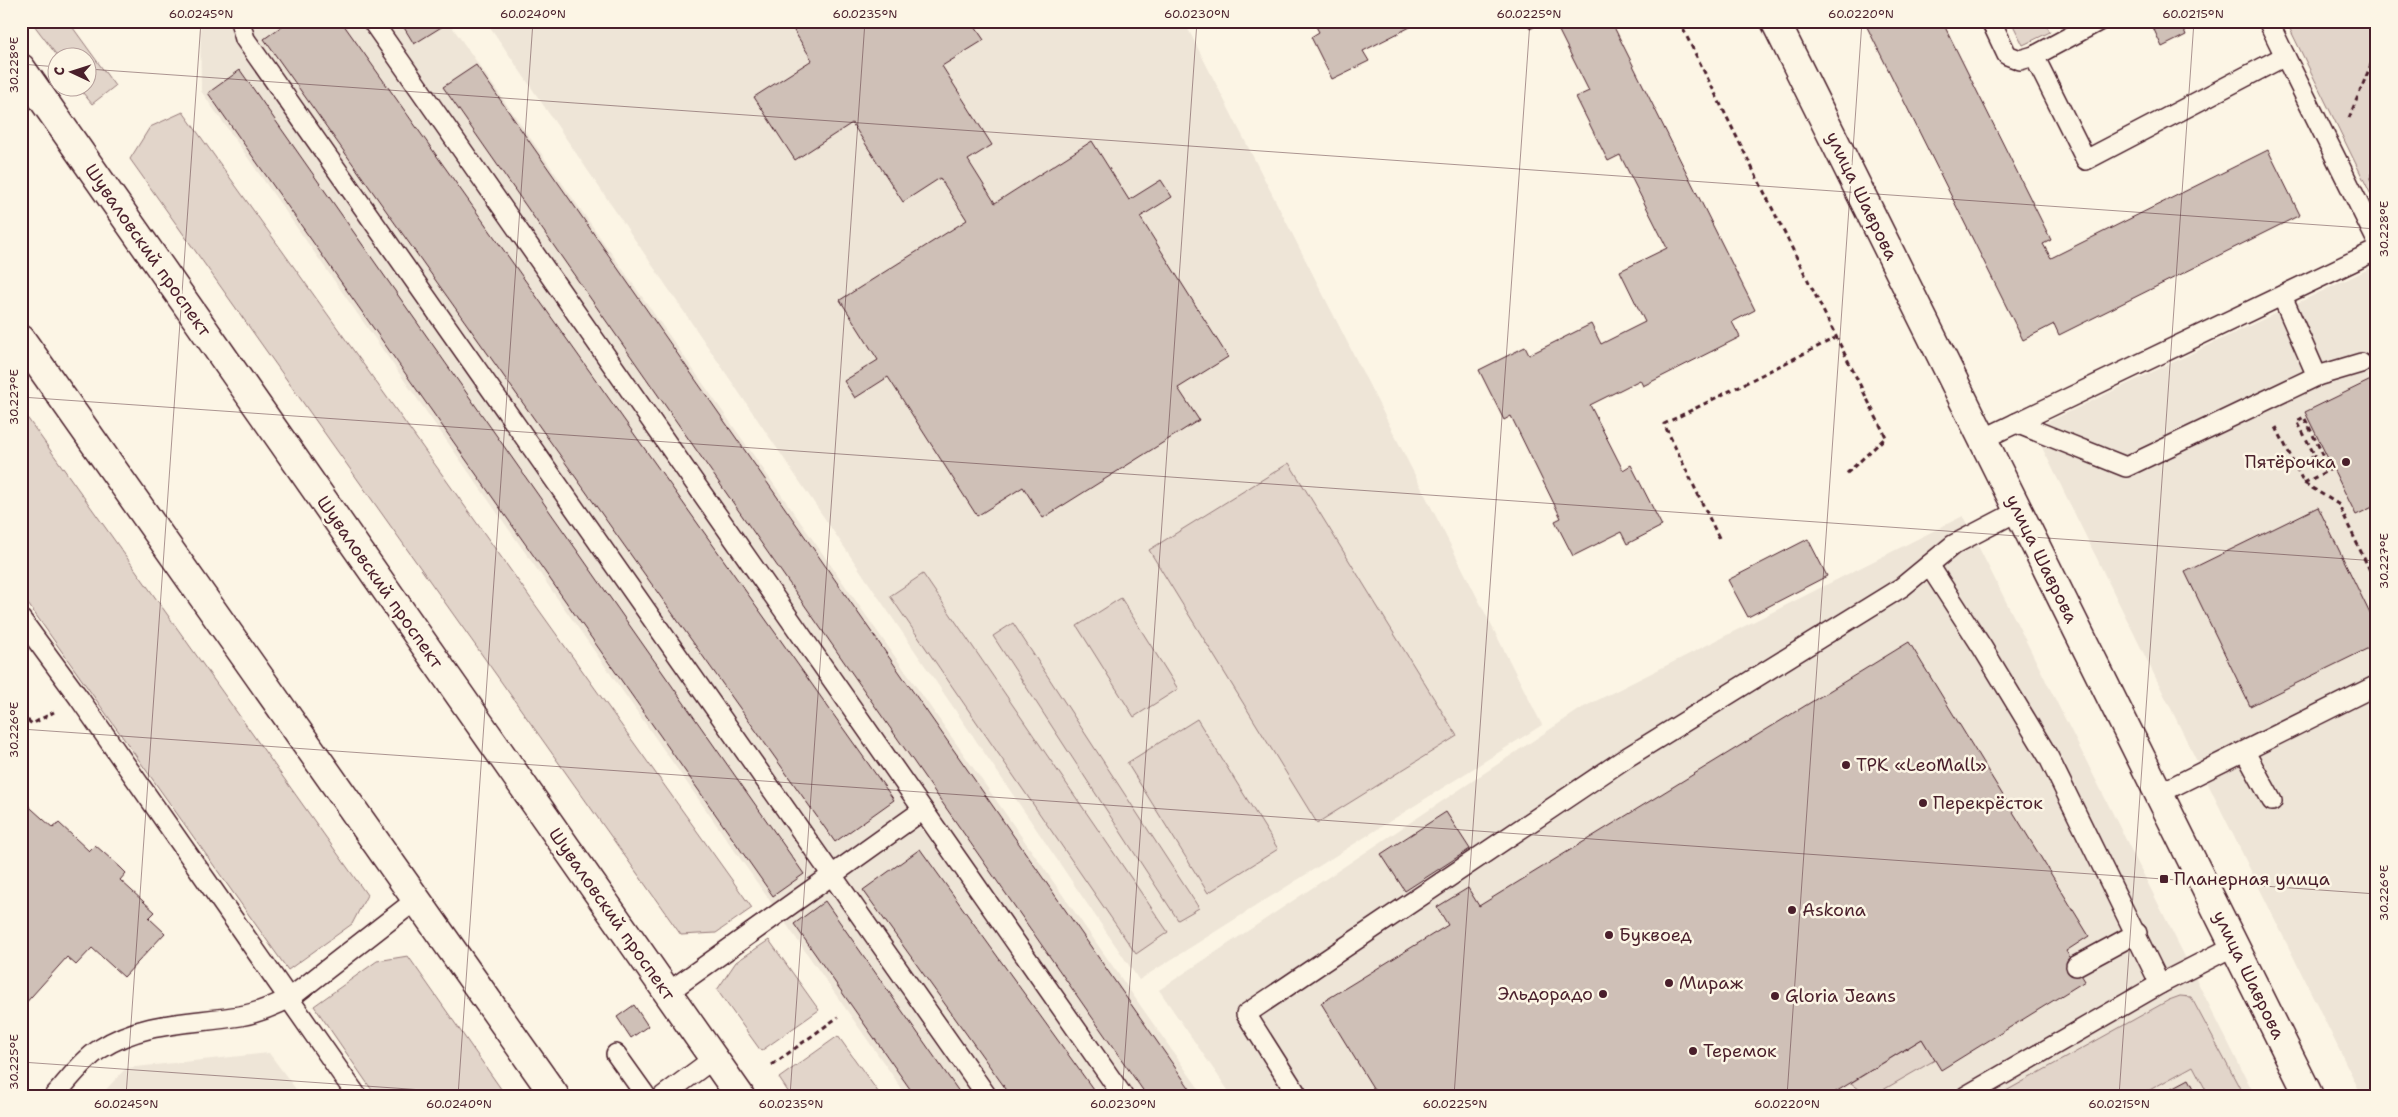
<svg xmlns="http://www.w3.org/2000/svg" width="2398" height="1117" viewBox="0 0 2398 1117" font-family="'Shantell Sans',sans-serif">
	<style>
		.built { fill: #eee5d7 }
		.green { fill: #e2d5ca; stroke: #967a7a }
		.building { fill: #cfc0b7; stroke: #4a1f2b }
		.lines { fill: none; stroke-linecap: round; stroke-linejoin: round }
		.lane-casing { stroke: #4a1f2b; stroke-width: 22 }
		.street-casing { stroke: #4a1f2b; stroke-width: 31 }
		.secondary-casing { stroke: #4a1f2b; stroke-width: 31 }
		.path { stroke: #4a1f2b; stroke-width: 3; stroke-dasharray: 5 4; stroke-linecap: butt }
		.lane { stroke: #fcf5e5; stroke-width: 19 }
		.street { stroke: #fcf5e5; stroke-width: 28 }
		.secondary { stroke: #fcf5e5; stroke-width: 28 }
		.ticks { fill: none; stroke: #4a1f2b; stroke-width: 1; stroke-opacity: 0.45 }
		.poi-dot { fill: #4a1f2b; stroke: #fcf5e5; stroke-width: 2 }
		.labels { text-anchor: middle; stroke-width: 5; stroke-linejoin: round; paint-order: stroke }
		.street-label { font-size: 18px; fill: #4a1f2b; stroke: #fcf5e5 }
		.poi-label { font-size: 18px; fill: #4a1f2b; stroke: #fcf5e5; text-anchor: start }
		.neatline { fill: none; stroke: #4a1f2b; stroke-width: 2 }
		.ticks-label { font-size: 12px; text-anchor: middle; fill: #4a1f2b }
	</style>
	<rect width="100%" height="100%" fill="#fcf5e5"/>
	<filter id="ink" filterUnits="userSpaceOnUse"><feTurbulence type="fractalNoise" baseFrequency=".02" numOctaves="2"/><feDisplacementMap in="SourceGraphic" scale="10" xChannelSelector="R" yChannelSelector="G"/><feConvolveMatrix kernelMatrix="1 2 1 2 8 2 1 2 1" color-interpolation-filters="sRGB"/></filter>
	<g filter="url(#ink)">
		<g class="built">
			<polygon points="200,21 448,21 1204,1096 907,1096 201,91"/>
			<polygon points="486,21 1184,21 1542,725 1139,980"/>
			<polygon points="2377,265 2377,1096 2362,1096 2033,429"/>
			<polygon points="1963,516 2255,1096 1232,1096 1159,990 1582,708"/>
			<polygon points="269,1053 301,1096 100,1096 126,1068"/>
		</g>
		<g class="green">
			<polygon points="31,21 68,21 115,86 92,104 79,88 88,88 88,58 58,57"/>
			<polygon points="2011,21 2044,21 2050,32 2023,45"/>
			<polygon points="2286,21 2377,21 2377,207"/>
			<polygon points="183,112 752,908 716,933 681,935 130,159 150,127"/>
			<polygon points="21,409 367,895 352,924 288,970 21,594"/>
			<polygon points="1289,463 1457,736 1317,823 1149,550"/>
			<polygon points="923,574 1168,932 1136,954 890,596"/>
			<polygon points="1121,598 1178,689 1134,717 1077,626"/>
			<polygon points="1013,623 1199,908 1178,920 993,636"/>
			<polygon points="1197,719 1278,849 1208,893 1127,763"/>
			<polygon points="769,940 819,1010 761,1051 717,990 736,962"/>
			<polygon points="408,956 506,1096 376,1096 314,1006 377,961"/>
			<polygon points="2180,996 2191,997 2244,1096 2209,1096 2193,1066 2146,1092 2148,1096 1997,1096 2169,1000"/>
			<polygon points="838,1036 881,1096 791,1096 779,1078"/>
			<polygon points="1922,1039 1935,1060 1876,1094 1864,1093 1851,1083"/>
		</g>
		<g class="building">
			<polygon points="289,21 341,21 894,800 835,842 264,39"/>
			<polygon points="400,21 440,21 443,26 414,44"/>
			<polygon points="788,21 971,21 984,40 942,66 992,145 968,160 995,203 1092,141 1129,200 1161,180 1172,197 1140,217 1228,357 1178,388 1199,420 1043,518 1023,487 977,516 888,377 855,398 844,381 878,360 840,300 967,220 940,178 903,202 852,123 795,160 754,97 812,60"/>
			<polygon points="1313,21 1422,21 1363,51 1369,61 1332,79 1311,37 1319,32"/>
			<polygon points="1527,21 1545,21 1530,29"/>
			<polygon points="1554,21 1611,21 1755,310 1732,322 1740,337 1643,386 1640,380 1590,405 1623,470 1631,465 1662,526 1627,544 1621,532 1573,556 1555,521 1561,518 1511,416 1504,420 1479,370 1525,347 1529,355 1591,324 1601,344 1645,322 1620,271 1667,248 1620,155 1608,161 1576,97 1589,91"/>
			<polygon points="1864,21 1942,21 2051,240 2043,244 2051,258 2268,150 2300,215 2059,335 2054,324 2023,340"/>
			<polygon points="2150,21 2180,21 2186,35 2162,47"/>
			<polygon points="476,65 1195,1096 1147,1096 443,87"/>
			<polygon points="240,70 804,874 773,896 208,93"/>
			<polygon points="2377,171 2377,187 2372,184 2370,178 2373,172"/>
			<polygon points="2377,377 2377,505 2356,515 2305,412"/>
			<polygon points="2318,507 2377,628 2377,644 2250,706 2185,572"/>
			<polygon points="1808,539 1827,576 1748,617 1728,580"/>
			<polygon points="1909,642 2089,936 2066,951 2085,981 1941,1070 1922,1039 1829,1096 1378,1096 1321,1003 1448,925 1437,907 1468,888 1479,906"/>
			<polygon points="21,788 28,794 22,800 53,828 59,823 89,851 95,845 120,867 126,873 120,880 155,912 149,918 165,933 124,977 92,948 76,965 67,957 23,1006 21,894 28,888 21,882"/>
			<polygon points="1446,812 1470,849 1405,891 1381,854"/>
			<polygon points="920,849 1098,1096 1011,1096 863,890"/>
			<polygon points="825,901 962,1096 915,1096 794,924"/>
			<polygon points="634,1005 648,1026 631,1038 617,1017"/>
			<polygon points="2189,1079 2198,1096 2164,1096 2163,1093"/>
		</g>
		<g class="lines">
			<g class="lane-casing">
				<g id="lane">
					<polyline points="240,21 245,39 987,1096"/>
					<polyline points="372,21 1123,1096"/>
					<polyline points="1991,21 2007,55 2020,60 2034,56"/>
					<polyline points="2099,21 2034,56 2086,160 2285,56 2377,241"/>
					<polyline points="2268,21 2285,56"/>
					<polyline points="2317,376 2361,363"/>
					<polyline points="2016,423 2126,467 2317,376 2282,296"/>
					<polyline points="1983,439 2377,250"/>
					<polyline points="1929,565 1982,647 2049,758 2160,984"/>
					<polyline points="21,619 79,698 357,1096"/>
					<polyline points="2245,752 2272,801"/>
					<polyline points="2158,794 2377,685"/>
					<polyline points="2076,966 2137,933"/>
					<polyline points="667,993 923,810"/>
					<polyline points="616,1054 646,1096"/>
					<path d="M54 1096C68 1081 83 1060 100 1049 143 1021 191 1024 240 1016 258 1013 274 1006 290 998L417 899"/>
					<polyline points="663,1096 713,1059"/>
					<polyline points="1298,1096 1246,1014 1626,758 1902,587 1953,545 2018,511"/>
					<polyline points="1966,1096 2160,984 2234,946"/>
				</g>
			</g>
			<g class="street-casing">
				<polyline id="street" points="1775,21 2309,1096"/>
			</g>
			<g class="secondary-casing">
				<g id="secondary">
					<polyline points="21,68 740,1096"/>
					<polyline points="21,339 555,1096"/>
				</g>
			</g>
			<g class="path">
				<polyline points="1679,21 1886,437 1845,475"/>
				<polyline points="2366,21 2377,32"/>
				<polyline points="2349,118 2377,50"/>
				<polyline points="2276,427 2304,483 2338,504 2377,585"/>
				<polyline points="2295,466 2315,456 2297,421 2304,417 2330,469"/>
				<polyline points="2304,483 2333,468"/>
				<polyline points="1719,538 1664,424 1835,338"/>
				<polyline points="21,714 32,724 54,712"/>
				<polyline points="772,1065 838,1017"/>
			</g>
			<use href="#lane" class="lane"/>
			<use href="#street" class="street"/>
			<use href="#secondary" class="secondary"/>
		</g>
	</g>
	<path class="ticks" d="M21 64 58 67M88 69 2377 229M21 397 2377 561M21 729 2377 894M21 1062 509 1096M126 1096 201 21M458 1096 533 21M790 1096 865 21M1122 1096 1197 21M1454 1096 1530 21M1787 1096 1862 21M2119 1096 2194 21"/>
	<g class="poi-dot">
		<circle cx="2346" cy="462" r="5"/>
		<circle cx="1846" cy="765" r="5"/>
		<circle cx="1923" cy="803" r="5"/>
		<rect x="2159" y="874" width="10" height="10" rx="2.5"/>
		<circle cx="1792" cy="910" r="5"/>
		<circle cx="1609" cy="935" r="5"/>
		<circle cx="1669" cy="983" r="5"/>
		<circle cx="1603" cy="994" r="5"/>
		<circle cx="1775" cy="996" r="5"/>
		<circle cx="1693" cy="1051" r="5"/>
	</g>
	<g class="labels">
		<g class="street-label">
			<text transform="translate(1862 196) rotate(64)" y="6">улица Шаврова</text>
			<text transform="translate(148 250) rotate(55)" y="6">Шуваловский проспект</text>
			<text transform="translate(2042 559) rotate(64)" y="6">улица Шаврова</text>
			<text transform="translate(380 582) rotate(55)" y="6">Шуваловский проспект</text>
			<text transform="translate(612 914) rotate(55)" y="6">Шуваловский проспект</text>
			<text transform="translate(2249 975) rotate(64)" y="6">улица Шаврова</text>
		</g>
		<g class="poi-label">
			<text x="2336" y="468" text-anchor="end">Пятёрочка</text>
			<text x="1856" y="771">ТРК «LeoMall»</text>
			<text x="1933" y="809">Перекрёсток</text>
			<text x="2174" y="885">Планерная улица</text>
			<text x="1802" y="916">Askona</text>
			<text x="1619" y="941">Буквоед</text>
			<text x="1679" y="989">Мираж</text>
			<text x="1593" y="1000" text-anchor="end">Эльдорадо</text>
			<text x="1785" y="1002">Gloria Jeans</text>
			<text x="1703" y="1057">Теремок</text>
		</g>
	</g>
	<rect width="2398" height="1117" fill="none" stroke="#fcf5e5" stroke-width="55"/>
	<g transform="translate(72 72) rotate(274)"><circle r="24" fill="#fcf5e5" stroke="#b59f9b"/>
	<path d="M0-4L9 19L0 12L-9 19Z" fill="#4a1f2b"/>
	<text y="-8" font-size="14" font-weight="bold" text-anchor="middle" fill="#4a1f2b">С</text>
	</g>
	<rect x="28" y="28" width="2342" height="1062" class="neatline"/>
	<g class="ticks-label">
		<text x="201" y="18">60.0245°N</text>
		<text x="533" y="18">60.0240°N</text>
		<text x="865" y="18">60.0235°N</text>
		<text x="1197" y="18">60.0230°N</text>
		<text x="1529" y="18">60.0225°N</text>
		<text x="1861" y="18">60.0220°N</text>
		<text x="2193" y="18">60.0215°N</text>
		<text transform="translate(14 65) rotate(-90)" y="4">30.228°E</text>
		<text transform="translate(2384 229) rotate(-90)" y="4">30.228°E</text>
		<text transform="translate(14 397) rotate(-90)" y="4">30.227°E</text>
		<text transform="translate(2384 561) rotate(-90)" y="4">30.227°E</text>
		<text transform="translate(14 730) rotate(-90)" y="4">30.226°E</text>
		<text transform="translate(2384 893) rotate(-90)" y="4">30.226°E</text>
		<text transform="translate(14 1062) rotate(-90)" y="4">30.225°E</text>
		<text x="126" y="1108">60.0245°N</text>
		<text x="459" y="1108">60.0240°N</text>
		<text x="791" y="1108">60.0235°N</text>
		<text x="1123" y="1108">60.0230°N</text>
		<text x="1455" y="1108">60.0225°N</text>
		<text x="1787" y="1108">60.0220°N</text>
		<text x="2119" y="1108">60.0215°N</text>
	</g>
</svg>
